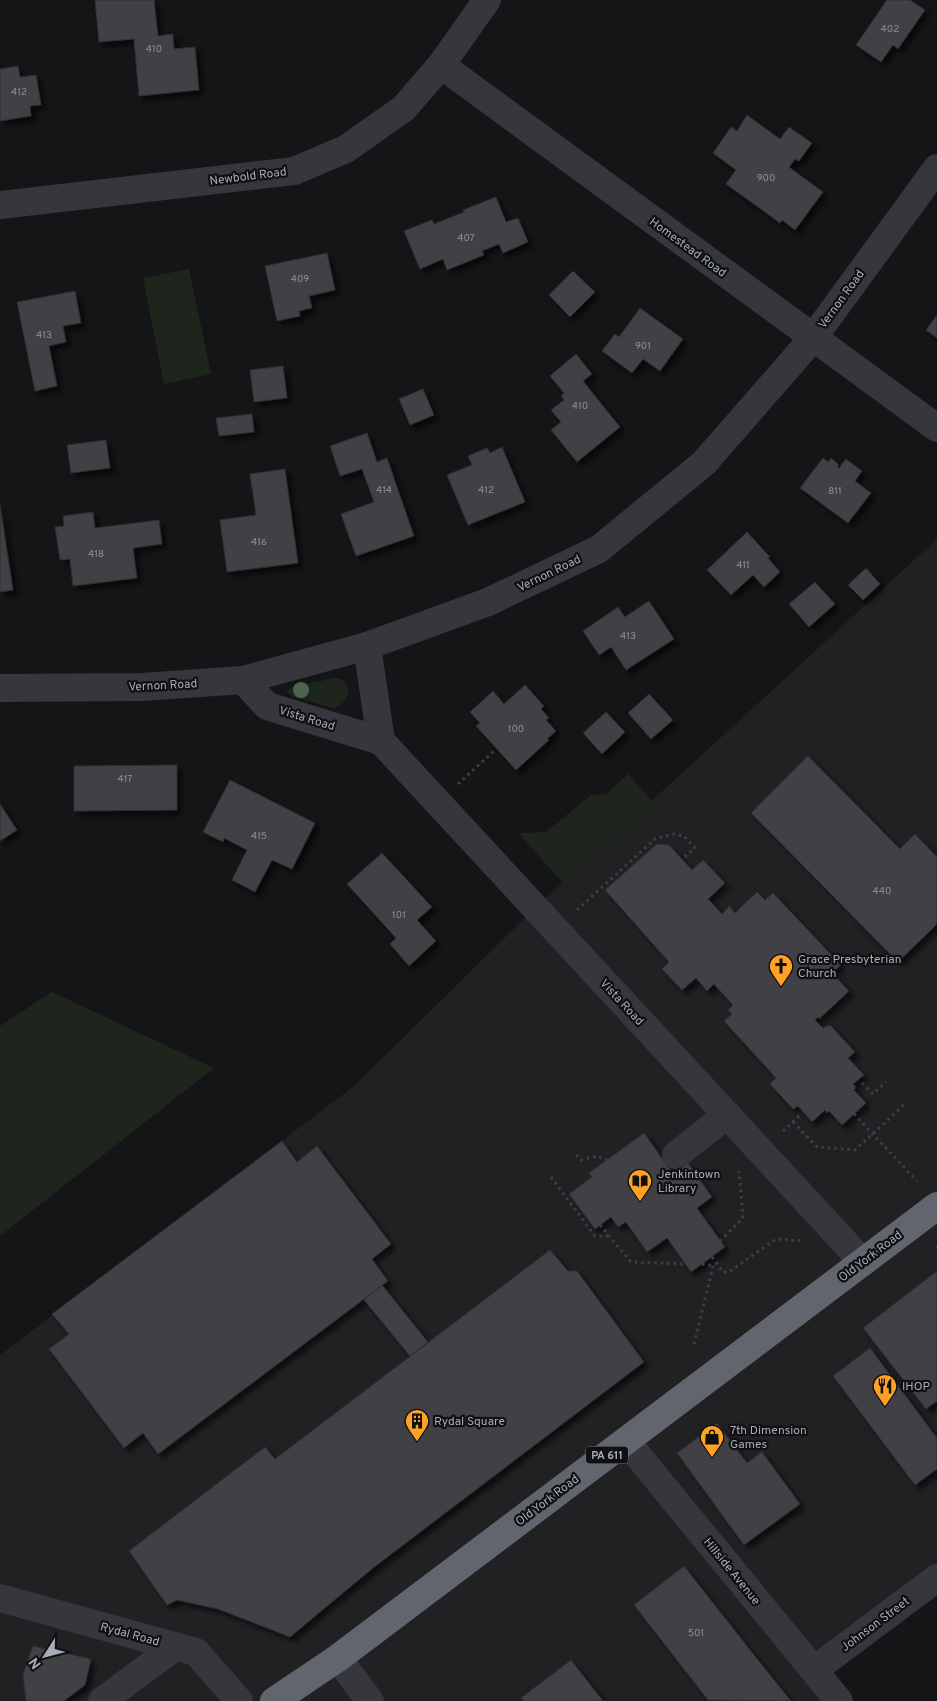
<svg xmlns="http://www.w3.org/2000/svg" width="937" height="1701" viewBox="0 0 937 1701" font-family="Overpass,sans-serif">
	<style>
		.built { fill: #212124 }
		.green { fill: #1d251d }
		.building { fill: #3f4044; stroke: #2f2f33; filter: url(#shadow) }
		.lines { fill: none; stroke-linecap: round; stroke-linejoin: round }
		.path { stroke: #3c3f44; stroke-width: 3; stroke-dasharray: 2.5 4; stroke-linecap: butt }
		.minor { stroke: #36373c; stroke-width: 28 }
		.highway { stroke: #61666e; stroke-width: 28 }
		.tree { fill: #4e644e }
		.labels { text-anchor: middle; stroke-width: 4.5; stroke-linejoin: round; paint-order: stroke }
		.number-label { font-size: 10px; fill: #8c929b }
		.shield { fill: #101012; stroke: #797e86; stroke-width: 1 }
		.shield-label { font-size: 11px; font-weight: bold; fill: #a6adb8 }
		.street-label { font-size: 12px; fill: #a6adb8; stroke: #101012 }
		.poi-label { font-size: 12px; fill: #a6adb8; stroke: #101012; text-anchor: start }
	</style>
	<defs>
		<filter id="shadow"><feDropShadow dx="4.5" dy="4.5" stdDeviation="2.5" flood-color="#0009"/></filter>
	</defs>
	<rect width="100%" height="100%" fill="#151517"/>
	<polygon class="built" points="937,539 937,1578 814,1670 839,1701 0,1701 0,1355 354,1086 535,908"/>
	<g class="green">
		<polygon points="189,269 211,374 164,384 143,278"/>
		<path d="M335 678C344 679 346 682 349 690 347 699 342 706 333 708L291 696 287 692 291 687Z"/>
		<polygon points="628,774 655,804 565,885 518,833 546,832 591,795 606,794"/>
		<polygon points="52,992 214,1068 0,1236 0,1026"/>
	</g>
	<g class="building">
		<polygon points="95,0 154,0 158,36 173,34 174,49 195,47 199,90 139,96 134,39 99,42"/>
		<polygon points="887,0 910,0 925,10 898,49 893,45 881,62 856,45"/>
		<polygon points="18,66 20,77 36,75 41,105 30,106 31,116 0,121 0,69"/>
		<polygon points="747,115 780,139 789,127 812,143 799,161 795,159 789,167 823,192 795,230 782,220 780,223 726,184 736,170 713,153 731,127 737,131"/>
		<polygon points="496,197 506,222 518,218 528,242 503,253 499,244 482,251 484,255 447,270 443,259 420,269 404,231 432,220 434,224 464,212 463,210"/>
		<polygon points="327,253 335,290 309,296 312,308 299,311 300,316 277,321 265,266"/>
		<polygon points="573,271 595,292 570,317 549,295"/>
		<polygon points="75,291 81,323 63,326 66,342 49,346 57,386 35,391 17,302"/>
		<polygon points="640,308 683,339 660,371 643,359 632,373 602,351 615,334 619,337"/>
		<polygon points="937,315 937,338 926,330"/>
		<polygon points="576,354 592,374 583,381 620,427 577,462 551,430 561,422 551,410 564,400 561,396 564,393 550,376"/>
		<polygon points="283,366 287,398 254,402 250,370"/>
		<polygon points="423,389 434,415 410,425 399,399"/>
		<polygon points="252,414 254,432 219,436 216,418"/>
		<polygon points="367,433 377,462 387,458 414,536 356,556 341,514 374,502 362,469 340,476 330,446"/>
		<polygon points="106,440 110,468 71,473 67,445"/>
		<polygon points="502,447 525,502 468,525 447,475 472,465 468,456 487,448 490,453"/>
		<polygon points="823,458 828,462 831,458 839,465 837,467 839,468 846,459 862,471 855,481 871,493 848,523 800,488"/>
		<polygon points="285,469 298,563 227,572 220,520 256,515 250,474"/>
		<polygon points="0,505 13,590 0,592"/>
		<polygon points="93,512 95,528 159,520 162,544 133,548 137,578 73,586 70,559 60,560 55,527 64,526 63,516"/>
		<polygon points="747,532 770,557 768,558 780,572 764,587 753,575 731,595 707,570"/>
		<polygon points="866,568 880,584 863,600 848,585"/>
		<polygon points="815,582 835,604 809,627 789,604"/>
		<polygon points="649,601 674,639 626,670 611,647 599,655 583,631 618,607 625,617"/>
		<polygon points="525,685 544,706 541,709 549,718 546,720 556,731 547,739 549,740 516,770 476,726 480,723 470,712 493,691 504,704"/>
		<polygon points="649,694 673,720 651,739 628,713"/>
		<polygon points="606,712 625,732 602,754 583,733"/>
		<polygon points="808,756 900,849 915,834 937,857 937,924 898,962 751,813"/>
		<polygon points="177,765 177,810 74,811 74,766"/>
		<polygon points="230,780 315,823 292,869 272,860 255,892 232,880 247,850 224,838 223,842 203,832"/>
		<polygon points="0,804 17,830 0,841"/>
		<polygon points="657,844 669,845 692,870 703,860 725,883 708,899 722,914 729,906 735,913 757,892 765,900 773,893 841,965 832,973 849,991 819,1019 818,1017 815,1020 823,1028 830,1025 855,1052 848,1058 864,1075 853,1084 856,1087 854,1090 866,1103 842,1125 829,1111 827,1113 825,1110 812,1122 798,1106 793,1109 770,1084 776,1078 724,1021 732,1014 728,1010 733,1005 714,984 707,991 696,978 682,990 662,969 669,962 605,890"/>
		<polygon points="382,853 432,907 417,920 436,941 409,966 390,944 396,938 347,884"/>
		<polygon points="644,1133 673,1174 688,1163 712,1197 697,1208 725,1247 691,1272 667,1238 647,1252 626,1222 618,1227 611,1217 595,1229 569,1194 592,1177 589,1173"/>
		<polygon points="282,1141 297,1162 317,1146 329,1162 391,1244 372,1259 388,1281 158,1454 143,1433 124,1448 49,1349 69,1334 52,1314"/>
		<polygon points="550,1250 568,1271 577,1271 644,1362 373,1568 290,1637 218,1609 177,1600 167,1605 129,1551 265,1447 275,1459"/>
		<polygon points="937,1271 937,1401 926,1409 863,1328"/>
		<polygon points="382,1285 428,1342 410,1356 364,1300"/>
		<polygon points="870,1348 937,1438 937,1469 915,1485 833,1376"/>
		<polygon points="717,1423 747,1463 762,1452 800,1504 744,1545 677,1453"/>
		<polygon points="684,1566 758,1660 791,1701 708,1700 634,1605"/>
		<polygon points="33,1646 91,1659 85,1685 64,1701 26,1701 23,1674"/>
		<polygon points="571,1660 603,1701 524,1701 521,1698"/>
	</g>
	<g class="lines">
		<g class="path">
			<polyline points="458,784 495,750"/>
			<polyline points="577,910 655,839 673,834 684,836 695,848 682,859"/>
			<polyline points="862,1083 873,1094 886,1082"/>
			<polyline points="854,1114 917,1181"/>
			<polyline points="793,1122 817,1147 855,1150 906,1103"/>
			<polyline points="783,1131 800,1115"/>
			<polyline points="576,1155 581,1160 598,1156 602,1159 607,1160"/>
			<polyline points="551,1177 595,1236 609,1236"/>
			<polyline points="600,1225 631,1262 685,1264"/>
			<polyline points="720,1241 743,1218 739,1171"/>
			<polyline points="936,1247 937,1248"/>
			<polyline points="712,1257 723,1272 729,1272 776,1239 803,1241"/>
			<polyline points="702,1264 714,1266"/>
			<polyline points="694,1344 713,1266"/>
		</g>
		<g class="minor">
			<polyline points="441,65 937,428"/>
			<polyline points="0,205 294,171 346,149 404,108 441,65 487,0"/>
			<polyline points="367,646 381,741"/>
			<polyline points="243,680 267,706 381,741 863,1262"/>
			<polyline points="0,688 142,687 243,680 367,646 488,602 599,549 704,463 813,338 937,168"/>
			<polyline points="676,1155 727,1115"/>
			<polyline points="626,1441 839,1701"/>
			<polyline points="0,1598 196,1652 239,1701"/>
			<polyline points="338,1658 370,1701"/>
			<polyline points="814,1670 937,1578"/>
			<polyline points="102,1701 176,1646"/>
		</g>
		<polyline class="highway" points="274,1701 338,1658 937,1206"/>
	</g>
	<circle class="tree" cx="301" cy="690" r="8"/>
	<defs>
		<g id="church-pin" transform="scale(1.25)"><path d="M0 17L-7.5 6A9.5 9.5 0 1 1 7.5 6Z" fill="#ffa125" stroke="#101012"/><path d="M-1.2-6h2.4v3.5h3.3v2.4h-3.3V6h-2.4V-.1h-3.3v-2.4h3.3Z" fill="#111"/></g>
		<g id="library-pin" transform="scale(1.25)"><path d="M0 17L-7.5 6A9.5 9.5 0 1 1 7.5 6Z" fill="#ffa125" stroke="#101012"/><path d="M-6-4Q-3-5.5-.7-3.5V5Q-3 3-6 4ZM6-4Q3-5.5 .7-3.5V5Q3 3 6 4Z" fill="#111"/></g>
		<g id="restaurant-pin" transform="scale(1.25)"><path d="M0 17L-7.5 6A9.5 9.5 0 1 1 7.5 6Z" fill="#ffa125" stroke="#101012"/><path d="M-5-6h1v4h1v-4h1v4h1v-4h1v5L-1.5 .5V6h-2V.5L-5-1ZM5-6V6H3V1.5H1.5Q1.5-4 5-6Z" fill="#111"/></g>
		<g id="building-pin" transform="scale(1.25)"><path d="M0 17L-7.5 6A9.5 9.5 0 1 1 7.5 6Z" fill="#ffa125" stroke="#101012"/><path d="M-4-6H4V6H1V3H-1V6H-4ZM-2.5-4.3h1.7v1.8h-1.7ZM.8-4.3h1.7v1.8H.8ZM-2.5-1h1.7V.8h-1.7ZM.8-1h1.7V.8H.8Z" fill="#111"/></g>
		<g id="shop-pin" transform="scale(1.25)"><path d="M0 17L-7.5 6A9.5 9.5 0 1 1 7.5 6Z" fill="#ffa125" stroke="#101012"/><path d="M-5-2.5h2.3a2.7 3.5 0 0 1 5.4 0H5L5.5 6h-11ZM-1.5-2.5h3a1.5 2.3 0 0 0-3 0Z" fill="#111"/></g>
	</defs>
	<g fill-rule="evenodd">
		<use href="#church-pin" x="781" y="966"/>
		<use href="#library-pin" x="640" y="1181"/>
		<use href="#restaurant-pin" x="885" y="1386"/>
		<use href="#building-pin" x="417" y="1421"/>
		<use href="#shop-pin" x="712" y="1437"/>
	</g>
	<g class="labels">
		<g class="number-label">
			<text x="890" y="32">402</text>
			<text x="154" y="52">410</text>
			<text x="19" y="95">412</text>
			<text x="766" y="181">900</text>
			<text x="466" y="241">407</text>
			<text x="300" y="282">409</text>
			<text x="44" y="338">413</text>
			<text x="643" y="349">901</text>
			<text x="580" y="409">410</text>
			<text x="384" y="493">414</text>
			<text x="486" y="493">412</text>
			<text x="835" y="494">811</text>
			<text x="259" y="545">416</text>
			<text x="96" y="557">418</text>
			<text x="743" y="568">411</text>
			<text x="628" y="639">413</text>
			<text x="516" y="732">100</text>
			<text x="125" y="782">417</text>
			<text x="259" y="839">415</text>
			<text x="882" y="894">440</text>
			<text x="399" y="918">101</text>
			<text x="696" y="1636">501</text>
		</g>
		<rect class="shield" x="586" y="1446.5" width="42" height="17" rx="4"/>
		<g class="shield-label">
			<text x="607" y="1459">PA 611</text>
		</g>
		<g class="street-label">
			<text transform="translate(248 176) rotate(-7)" y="4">Newbold Road</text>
			<text transform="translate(688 247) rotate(36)" y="4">Homestead Road</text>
			<text transform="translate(841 299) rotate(-54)" y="4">Vernon Road</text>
			<text transform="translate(549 573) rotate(-26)" y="4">Vernon Road</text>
			<text transform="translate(163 685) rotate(-3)" y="4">Vernon Road</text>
			<text transform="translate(307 718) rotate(17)" y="4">Vista Road</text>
			<text transform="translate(622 1002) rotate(47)" y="4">Vista Road</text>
			<text transform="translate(870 1256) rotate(-37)" y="4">Old York Road</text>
			<text transform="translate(547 1500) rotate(-37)" y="4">Old York Road</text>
			<text transform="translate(732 1571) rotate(51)" y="4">Hillside Avenue</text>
			<text transform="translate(875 1624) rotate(-37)" y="4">Johnson Street</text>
			<text transform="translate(130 1634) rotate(15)" y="4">Rydal Road</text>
		</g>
		<g class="poi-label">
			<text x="798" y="963">Grace Presbyterian<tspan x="798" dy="14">Church</tspan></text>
			<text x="658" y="1178">Jenkintown<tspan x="658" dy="14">Library</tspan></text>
			<text x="902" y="1390">IHOP</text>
			<text x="434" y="1425">Rydal Square</text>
			<text x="730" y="1434">7th Dimension<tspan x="730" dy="14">Games</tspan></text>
		</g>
	</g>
	<g transform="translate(45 1656) rotate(234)" stroke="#101012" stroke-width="4" paint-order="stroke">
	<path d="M0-4L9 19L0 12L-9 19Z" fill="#a6adb8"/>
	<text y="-8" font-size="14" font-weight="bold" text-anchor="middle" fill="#a6adb8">N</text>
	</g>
</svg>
